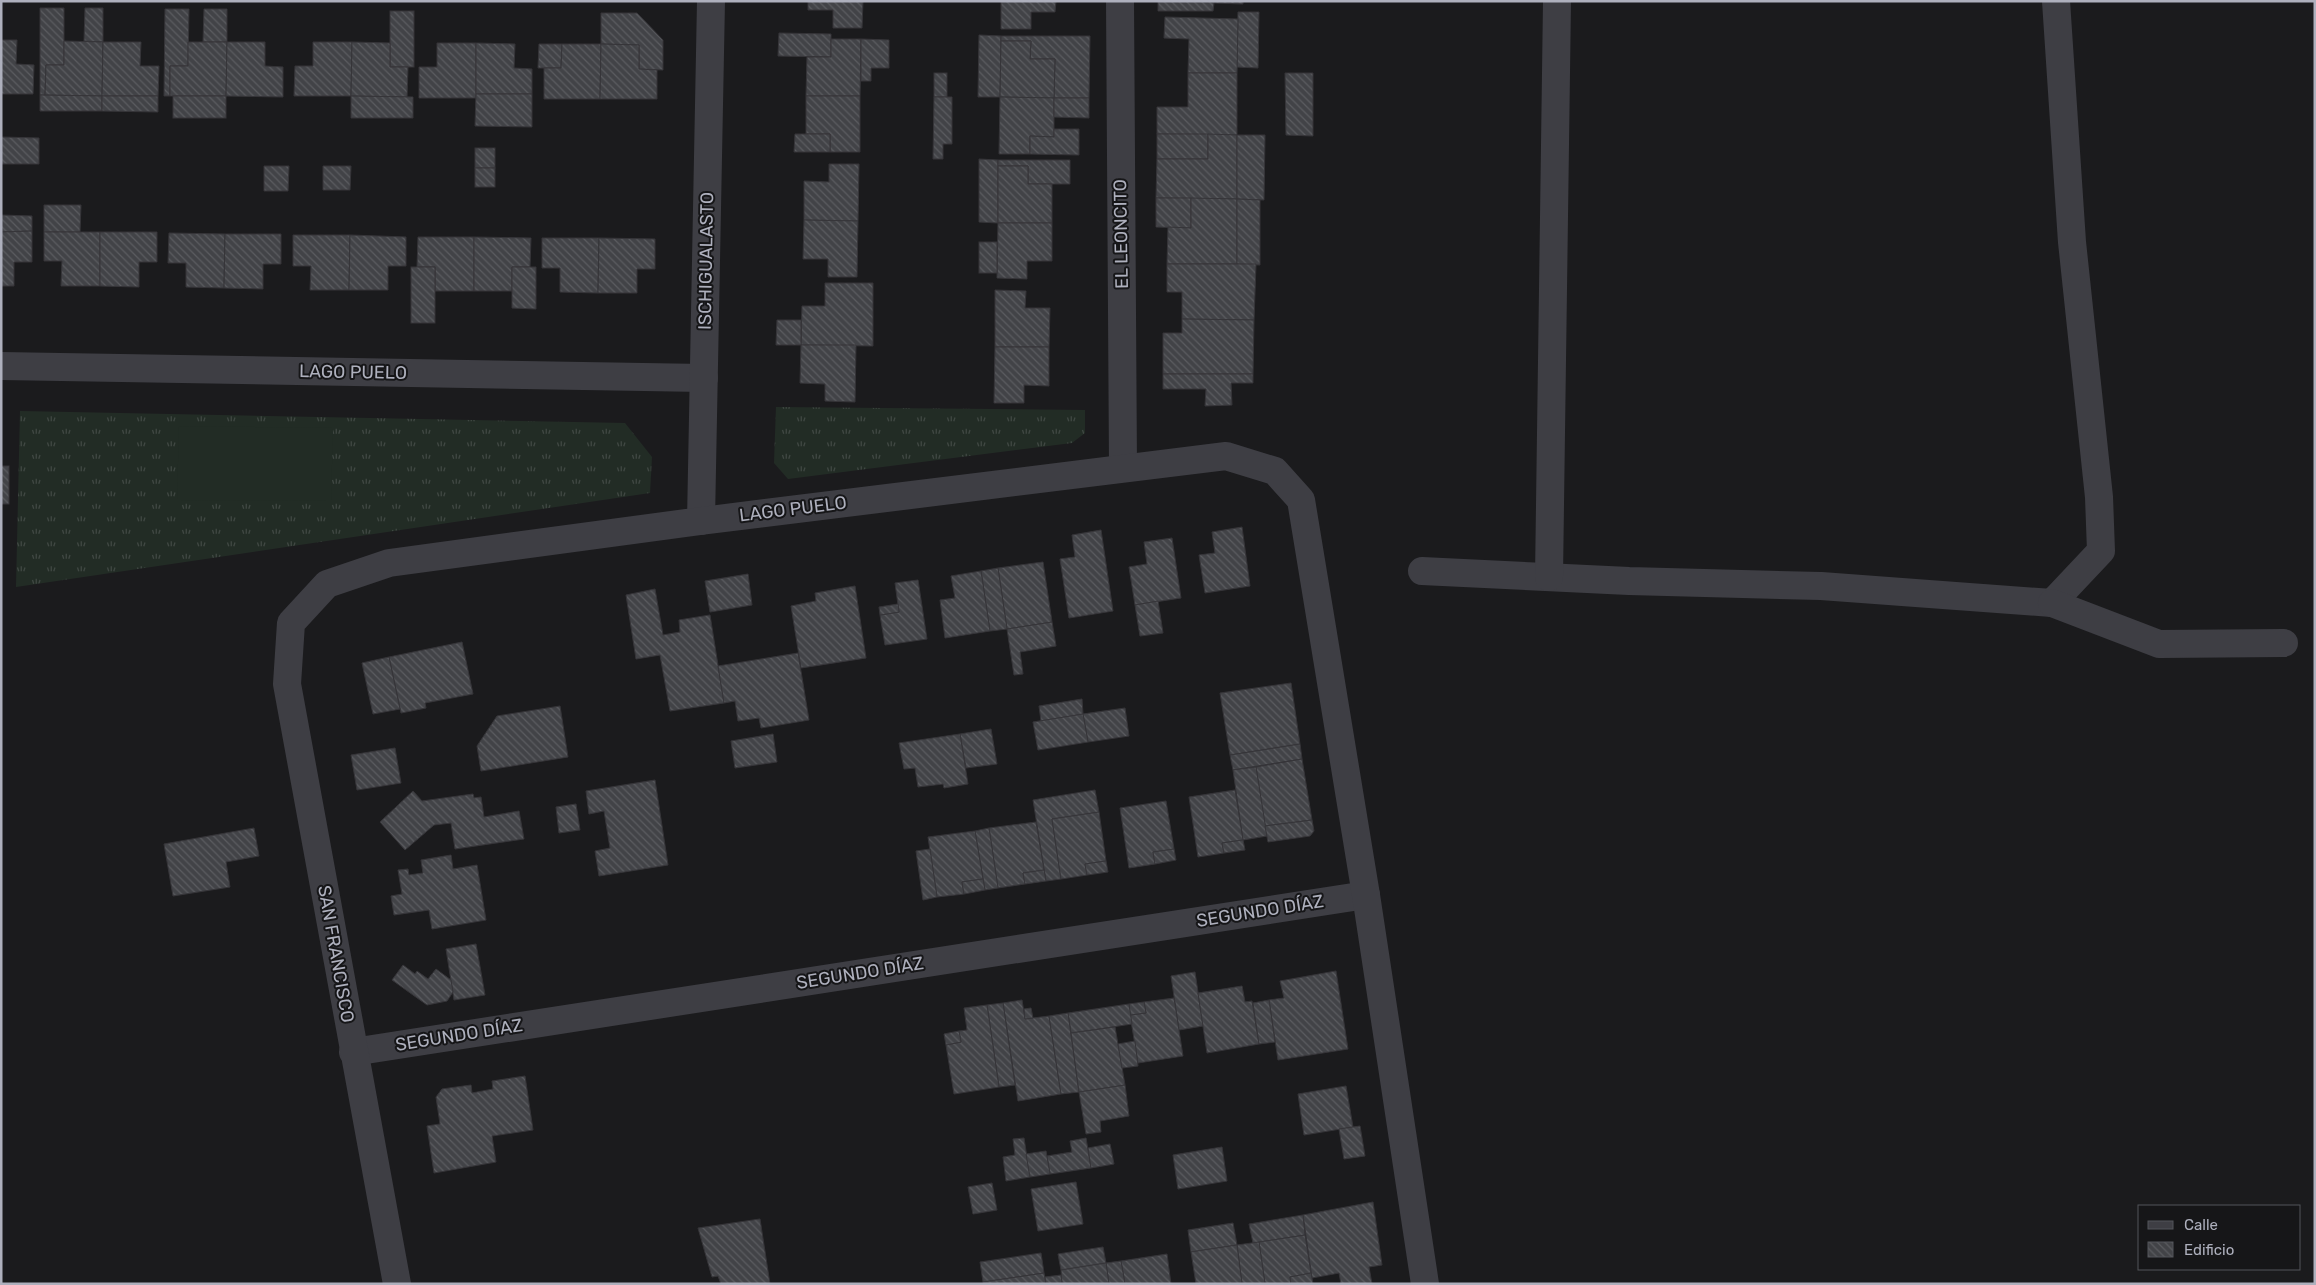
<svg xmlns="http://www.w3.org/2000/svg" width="2316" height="1285" viewBox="0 0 2316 1285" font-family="Rubik,sans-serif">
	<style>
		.grass { fill: url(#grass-tufts) }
		.pitch { fill: #222c25 }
		.building { fill: url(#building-back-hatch); stroke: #363539 }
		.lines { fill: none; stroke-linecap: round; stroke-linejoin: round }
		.minor { stroke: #3e3e44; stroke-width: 28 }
		.labels { text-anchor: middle; stroke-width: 4; stroke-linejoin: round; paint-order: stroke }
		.street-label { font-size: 18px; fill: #aeb0bd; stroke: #161618 }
	</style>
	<defs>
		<pattern id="grass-tufts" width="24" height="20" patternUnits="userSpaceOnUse" patternTransform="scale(1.25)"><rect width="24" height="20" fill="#222c25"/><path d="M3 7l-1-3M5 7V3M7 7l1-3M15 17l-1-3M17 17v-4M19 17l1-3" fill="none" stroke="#404843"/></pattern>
		<pattern id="building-back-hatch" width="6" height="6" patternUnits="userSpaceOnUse" patternTransform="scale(1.25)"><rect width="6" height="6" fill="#424347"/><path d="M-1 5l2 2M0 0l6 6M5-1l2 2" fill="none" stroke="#5b5c60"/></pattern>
	</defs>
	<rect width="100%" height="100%" fill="#1b1b1d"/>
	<g class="grass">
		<polygon points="776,407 1085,410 1085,433 1072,443 788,479 774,463"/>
		<polygon points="20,411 625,423 652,457 650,493 16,587"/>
	</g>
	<polygon class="pitch" points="179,426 333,428 331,501 177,500"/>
	<g class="building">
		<polygon points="808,1 863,1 862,28 833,28 833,10 808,10"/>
		<polygon points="1001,1 1056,1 1055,12 1031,12 1031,29 1001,29"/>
		<polygon points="1158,1 1243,1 1243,4 1214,3 1213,11 1158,11"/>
		<polygon points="40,8 64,8 64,65 46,65 45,95 40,95"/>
		<polygon points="85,8 103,8 103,42 84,41"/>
		<polygon points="165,9 189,9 188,66 170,66 170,96 164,96"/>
		<polygon points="204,9 227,9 227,42 203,42"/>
		<rect x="390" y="11" width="24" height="56"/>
		<polygon points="1238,12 1259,12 1258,68 1237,67"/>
		<polygon points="601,13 637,13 663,40 663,70 639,69 639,45 601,44"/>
		<polygon points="1165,17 1238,19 1237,73 1188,73 1189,39 1164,38"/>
		<polygon points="779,33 831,34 831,57 778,56"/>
		<polygon points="979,35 1001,36 1000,97 978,97"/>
		<polygon points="1001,36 1090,36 1089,98 1054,98 1055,59 1030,59 1031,41 1001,41"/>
		<polygon points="831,39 861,39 860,96 806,96 807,57 831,57"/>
		<polygon points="861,39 889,40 889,68 871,68 871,81 861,81"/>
		<polygon points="1,40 17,40 16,64 34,65 33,94 1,94"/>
		<polygon points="64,41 103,42 102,96 45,95 46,65 64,65"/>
		<polygon points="1001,41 1031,41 1030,59 1055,59 1054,98 1000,97"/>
		<polygon points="103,42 141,42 140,66 159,66 158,96 102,96"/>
		<polygon points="188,42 227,42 226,96 170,96 170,66 188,66"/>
		<polygon points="227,42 265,42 265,66 283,67 283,97 226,96"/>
		<polygon points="313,42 352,42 351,96 294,96 295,66 313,66"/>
		<polygon points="352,42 390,43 390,67 408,67 407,97 351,96"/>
		<polygon points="437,43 476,43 476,98 419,98 419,67 437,67"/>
		<polygon points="476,43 515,44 514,68 532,69 532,94 476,94"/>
		<polygon points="539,44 562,44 561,68 538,68"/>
		<polygon points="562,44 601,44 600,99 544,99 544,68 561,68"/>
		<polygon points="601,44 639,45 639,69 657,70 657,99 600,99"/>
		<rect x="934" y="73" width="13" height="24"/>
		<polygon points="1188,73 1237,73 1237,135 1157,134 1157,107 1188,107"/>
		<polygon points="1285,73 1313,73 1313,136 1286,135"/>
		<polygon points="476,94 532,94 532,127 475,126"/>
		<polygon points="40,95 102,96 102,111 40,111"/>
		<polygon points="102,96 158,96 158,112 102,111"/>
		<rect x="173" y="96" width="53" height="22"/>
		<polygon points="351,96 413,97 413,118 351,118"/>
		<polygon points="806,96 860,96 860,152 830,152 830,134 806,134"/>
		<polygon points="934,97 952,97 952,144 943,144 943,159 933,159"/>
		<polygon points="1000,97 1054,98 1054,137 1030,136 1030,154 999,154"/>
		<polygon points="1054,98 1089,98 1089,118 1054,117"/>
		<polygon points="1054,129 1079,129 1079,155 1030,154 1030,136 1054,137"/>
		<polygon points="795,134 830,134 830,152 794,152"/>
		<rect x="1157" y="134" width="51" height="25"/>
		<polygon points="1208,134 1237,135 1237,199 1156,198 1157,159 1208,159"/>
		<polygon points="1237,135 1265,135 1264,200 1237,199"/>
		<polygon points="1,137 39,138 39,164 1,164"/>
		<rect x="475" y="148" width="20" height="20"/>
		<polygon points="979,159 998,160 998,223 979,222"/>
		<polygon points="998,160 1070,160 1070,184 1028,184 1028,166 998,166"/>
		<polygon points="829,164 859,164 858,221 804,220 804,181 829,182"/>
		<polygon points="264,166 289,166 288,191 264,191"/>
		<polygon points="323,166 351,166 350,190 323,190"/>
		<polygon points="998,166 1028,166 1028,184 1052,184 1052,223 998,223"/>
		<rect x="475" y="168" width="20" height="19"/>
		<polygon points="1156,198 1191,198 1191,228 1156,227"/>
		<polygon points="1191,198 1237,199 1237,264 1167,264 1168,227 1191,228"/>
		<polygon points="1237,199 1260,200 1260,265 1237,264"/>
		<polygon points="44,205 81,205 80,232 44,232"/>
		<polygon points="1,215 32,216 32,231 1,232"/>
		<polygon points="804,220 858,221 857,277 828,277 828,259 803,259"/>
		<polygon points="998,223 1052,223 1052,261 1027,261 1027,279 997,278"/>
		<polygon points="32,231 32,262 14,262 14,286 1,286 1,232"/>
		<polygon points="44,232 100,232 100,286 61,286 62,261 44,261"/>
		<polygon points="100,232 157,232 157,262 139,262 139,287 100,286"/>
		<polygon points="169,233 225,234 224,288 186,287 186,263 168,263"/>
		<polygon points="225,234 281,234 281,264 263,264 263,289 224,288"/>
		<polygon points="293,235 350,235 349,290 310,290 311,266 293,266"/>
		<polygon points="350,235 406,237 406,266 388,266 388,290 349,290"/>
		<polygon points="418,237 474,237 474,291 435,291 435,267 417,267"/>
		<polygon points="474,237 531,238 530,267 512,267 512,291 474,291"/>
		<polygon points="542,238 599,238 598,293 560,292 560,268 542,268"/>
		<polygon points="599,238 655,239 655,269 637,269 637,293 598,293"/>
		<rect x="979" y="242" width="18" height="31"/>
		<polygon points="1167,264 1256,264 1254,320 1182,319 1182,292 1167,292"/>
		<rect x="411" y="267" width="24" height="56"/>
		<polygon points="512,267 536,267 536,309 512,308"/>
		<polygon points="825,283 873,283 873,346 801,345 802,306 825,306"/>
		<polygon points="995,290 1026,291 1025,308 1050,308 1049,347 995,347"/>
		<polygon points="1182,319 1254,320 1253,374 1163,374 1163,333 1182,333"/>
		<polygon points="777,320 801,320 801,345 776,345"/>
		<polygon points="801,345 856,345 855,402 825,401 825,384 800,383"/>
		<polygon points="995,347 1049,347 1049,386 1024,385 1024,403 994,403"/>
		<polygon points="1163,374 1253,374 1253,383 1231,383 1232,405 1205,406 1206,389 1163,389"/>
		<rect x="1" y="466" width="8" height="38"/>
		<polygon points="1242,527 1250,586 1205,593 1199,555 1215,553 1212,532"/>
		<polygon points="1101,530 1113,611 1069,618 1060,559 1075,557 1072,535"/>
		<polygon points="1172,538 1181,598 1135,605 1129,567 1147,564 1144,542"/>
		<polygon points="1043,562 1052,622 1007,629 998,568"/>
		<polygon points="998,568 1007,629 990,631 981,571"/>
		<polygon points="981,571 990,631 945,638 940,600 955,598 951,576"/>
		<polygon points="748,574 752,605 710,612 705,581"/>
		<polygon points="918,580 927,639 885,645 880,615 899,612 895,583"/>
		<polygon points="855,586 866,658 801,668 791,606 816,601 815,593"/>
		<polygon points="655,589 663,635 680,632 679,620 710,615 724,703 670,711 660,655 636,659 626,595"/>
		<polygon points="1158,601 1163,633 1140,636 1135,605"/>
		<polygon points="898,604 899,612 880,615 879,607"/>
		<polygon points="1052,622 1056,646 1020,652 1023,674 1014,675 1007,629"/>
		<polygon points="462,642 473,694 425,703 426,708 401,713 389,657"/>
		<polygon points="798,653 809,720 761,728 759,718 738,721 735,701 724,703 718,666"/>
		<polygon points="389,657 400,709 373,714 362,663"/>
		<polygon points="1291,683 1300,744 1230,755 1220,693"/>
		<polygon points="1082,699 1083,714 1041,721 1039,706"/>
		<polygon points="560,706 568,757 481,771 477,746 497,716"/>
		<polygon points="1125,708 1129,736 1088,742 1083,714"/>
		<polygon points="1083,714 1088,742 1038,750 1033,722"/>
		<polygon points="991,729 997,764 966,768 960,734"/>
		<polygon points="773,734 777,762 735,768 731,741"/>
		<polygon points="960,734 968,784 944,788 943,784 918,787 915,768 904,769 899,743"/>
		<polygon points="1300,744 1302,759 1233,770 1230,755"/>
		<polygon points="395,748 401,783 357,790 351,755"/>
		<polygon points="1302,759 1312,820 1265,826 1256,767"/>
		<polygon points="1256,767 1267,836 1243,840 1233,770"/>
		<polygon points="655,780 668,865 599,876 595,851 610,848 604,811 589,814 586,791"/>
		<polygon points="1095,790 1099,812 1052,819 1061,879 1046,881 1033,800"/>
		<polygon points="1235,790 1243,840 1222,843 1224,853 1198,857 1189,797"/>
		<polygon points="413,791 422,801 473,794 474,798 481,797 484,817 519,811 524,839 455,849 451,823 434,825 405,850 380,822"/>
		<polygon points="1166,801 1174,849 1153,852 1155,864 1129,868 1120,808"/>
		<polygon points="576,804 580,830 559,833 556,807"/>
		<polygon points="1099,812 1106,861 1085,864 1087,875 1061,879 1052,819"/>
		<polygon points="1312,820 1314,831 1310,836 1268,842 1265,826"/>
		<polygon points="1036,822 1044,870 1023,873 1025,884 998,888 989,828"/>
		<polygon points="254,828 259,856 226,862 230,887 173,896 164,844"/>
		<polygon points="989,828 998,888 985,890 975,831"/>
		<polygon points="975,831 983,879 962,882 964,894 937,897 928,837"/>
		<polygon points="1243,840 1245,850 1224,853 1222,843"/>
		<polygon points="930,849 937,897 923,900 916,851"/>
		<polygon points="1174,849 1176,860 1155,864 1153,852"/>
		<polygon points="451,855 453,869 477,865 486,920 432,929 429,910 394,915 391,896 402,894 398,870 408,869 409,875 423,873 421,860"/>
		<polygon points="1106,861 1108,872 1087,875 1085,864"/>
		<polygon points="1044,870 1046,881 1025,884 1023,873"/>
		<polygon points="983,879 985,890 964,894 962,882"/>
		<polygon points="476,944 485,995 454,1000 446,949"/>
		<polygon points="403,965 415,974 417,971 428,979 436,969 451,980 453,992 447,1001 427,1005 392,980"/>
		<polygon points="1336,971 1348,1049 1278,1060 1269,1000 1284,998 1280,981"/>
		<polygon points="1195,972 1203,1026 1179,1030 1171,976"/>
		<polygon points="1242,986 1245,1002 1252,1001 1259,1044 1207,1053 1198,993"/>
		<polygon points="1174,998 1183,1056 1138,1063 1130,1015 1146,1013 1144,1002"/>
		<polygon points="1022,1000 1025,1019 1049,1016 1061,1094 1018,1101 1003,1003"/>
		<polygon points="1269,1000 1275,1042 1259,1044 1253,1003"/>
		<polygon points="1144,1002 1146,1013 1130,1015 1129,1004"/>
		<polygon points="1003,1003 1015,1085 999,1087 987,1005"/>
		<polygon points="1129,1004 1132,1024 1071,1033 1068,1013"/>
		<polygon points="987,1005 999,1087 954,1094 946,1045 961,1042 959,1031 967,1030 964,1008"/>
		<polygon points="1031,1008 1033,1018 1025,1019 1024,1009"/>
		<polygon points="1068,1013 1079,1092 1061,1094 1049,1016"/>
		<polygon points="1115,1027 1125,1085 1079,1092 1071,1033"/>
		<polygon points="959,1031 961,1042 946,1045 944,1034"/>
		<polygon points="1135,1041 1138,1066 1122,1068 1118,1044"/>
		<polygon points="525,1076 533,1130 492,1136 496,1162 434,1173 427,1126 440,1124 436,1097 442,1089 471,1085 472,1093 493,1089 492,1081"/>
		<polygon points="1125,1085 1129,1116 1100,1121 1101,1132 1086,1134 1079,1092"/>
		<polygon points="1346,1086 1353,1127 1304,1135 1298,1094"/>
		<polygon points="1360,1126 1365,1156 1344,1159 1339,1129"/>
		<polygon points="1024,1138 1030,1177 1006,1181 1003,1157 1015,1155 1013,1139"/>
		<polygon points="1086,1138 1091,1168 1050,1174 1047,1156 1072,1152 1070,1141"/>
		<polygon points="1110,1144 1114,1164 1091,1168 1088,1148"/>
		<polygon points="1222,1147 1227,1181 1178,1189 1173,1155"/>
		<polygon points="1046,1151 1050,1174 1030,1177 1026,1154"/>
		<polygon points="1076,1182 1083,1224 1038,1231 1031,1189"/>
		<polygon points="992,1183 997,1210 973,1214 968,1187"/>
		<polygon points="1373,1202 1382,1265 1369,1267 1372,1284 1341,1284 1339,1273 1312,1278 1303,1215"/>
		<polygon points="1303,1215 1305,1235 1253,1243 1249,1224"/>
		<polygon points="760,1219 770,1284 721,1284 718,1276 712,1277 698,1228"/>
		<polygon points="1233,1223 1237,1245 1191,1252 1188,1230"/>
		<polygon points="1305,1235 1311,1273 1290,1277 1291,1284 1265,1284 1259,1242"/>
		<polygon points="1259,1242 1265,1284 1242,1284 1237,1245"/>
		<polygon points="1237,1245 1242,1284 1196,1284 1191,1252"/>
		<polygon points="1103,1247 1106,1263 1061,1270 1058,1254"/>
		<polygon points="1041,1253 1044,1273 983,1282 980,1262"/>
		<polygon points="1167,1254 1171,1284 1125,1284 1121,1261"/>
		<polygon points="1121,1261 1125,1284 1109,1284 1106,1263"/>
		<polygon points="1106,1263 1109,1284 1062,1284 1061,1270"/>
		<polygon points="1044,1273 1046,1284 983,1284 983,1282"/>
		<polygon points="1311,1273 1313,1284 1291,1284 1290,1277"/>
		<polygon points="1061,1275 1062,1284 1046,1284 1045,1277"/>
	</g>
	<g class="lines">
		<g class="minor">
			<polyline points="1120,1 1123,467"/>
			<polyline points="1,366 704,378"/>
			<polyline points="701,521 711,1"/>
			<polyline points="1422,571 1629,581 1821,586 2052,603 2101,551 2099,497 2072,242 2056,1"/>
			<polyline points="1549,577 1557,1"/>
			<polyline points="2052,603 2159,644 2284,643"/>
			<polyline points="353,1052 1366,895"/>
			<polyline points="397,1284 287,684 291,623 327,584 389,563 701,521 1226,456 1275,471 1301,500 1366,895 1425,1284"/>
		</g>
	</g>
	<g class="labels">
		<g class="street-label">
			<text transform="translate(1121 234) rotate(-91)" y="6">EL LEONCITO</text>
			<text transform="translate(706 261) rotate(-89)" y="6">ISCHIGUALASTO</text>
			<text transform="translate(353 372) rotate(1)" y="6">LAGO PUELO</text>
			<text transform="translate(793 509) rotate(-7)" y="6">LAGO PUELO</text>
			<text transform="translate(1260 911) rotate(-9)" y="6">SEGUNDO DÍAZ</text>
			<text transform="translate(336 954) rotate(80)" y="6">SAN FRANCISCO</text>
			<text transform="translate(860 973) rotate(-9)" y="6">SEGUNDO DÍAZ</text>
			<text transform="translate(459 1035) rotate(-9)" y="6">SEGUNDO DÍAZ</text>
		</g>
	</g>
	<rect width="2316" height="1285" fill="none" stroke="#aeb0bd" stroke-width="5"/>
	<rect x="2138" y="1205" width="162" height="65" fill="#161618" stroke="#53545a"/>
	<rect x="2148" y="1221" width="25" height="8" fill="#3e3e44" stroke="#53545a"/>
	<text x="2184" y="1230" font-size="15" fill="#aeb0bd">Calle</text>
	<rect x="2148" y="1242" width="25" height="15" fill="url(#building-back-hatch)" stroke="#53545a"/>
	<text x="2184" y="1255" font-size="15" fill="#aeb0bd">Edificio</text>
</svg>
